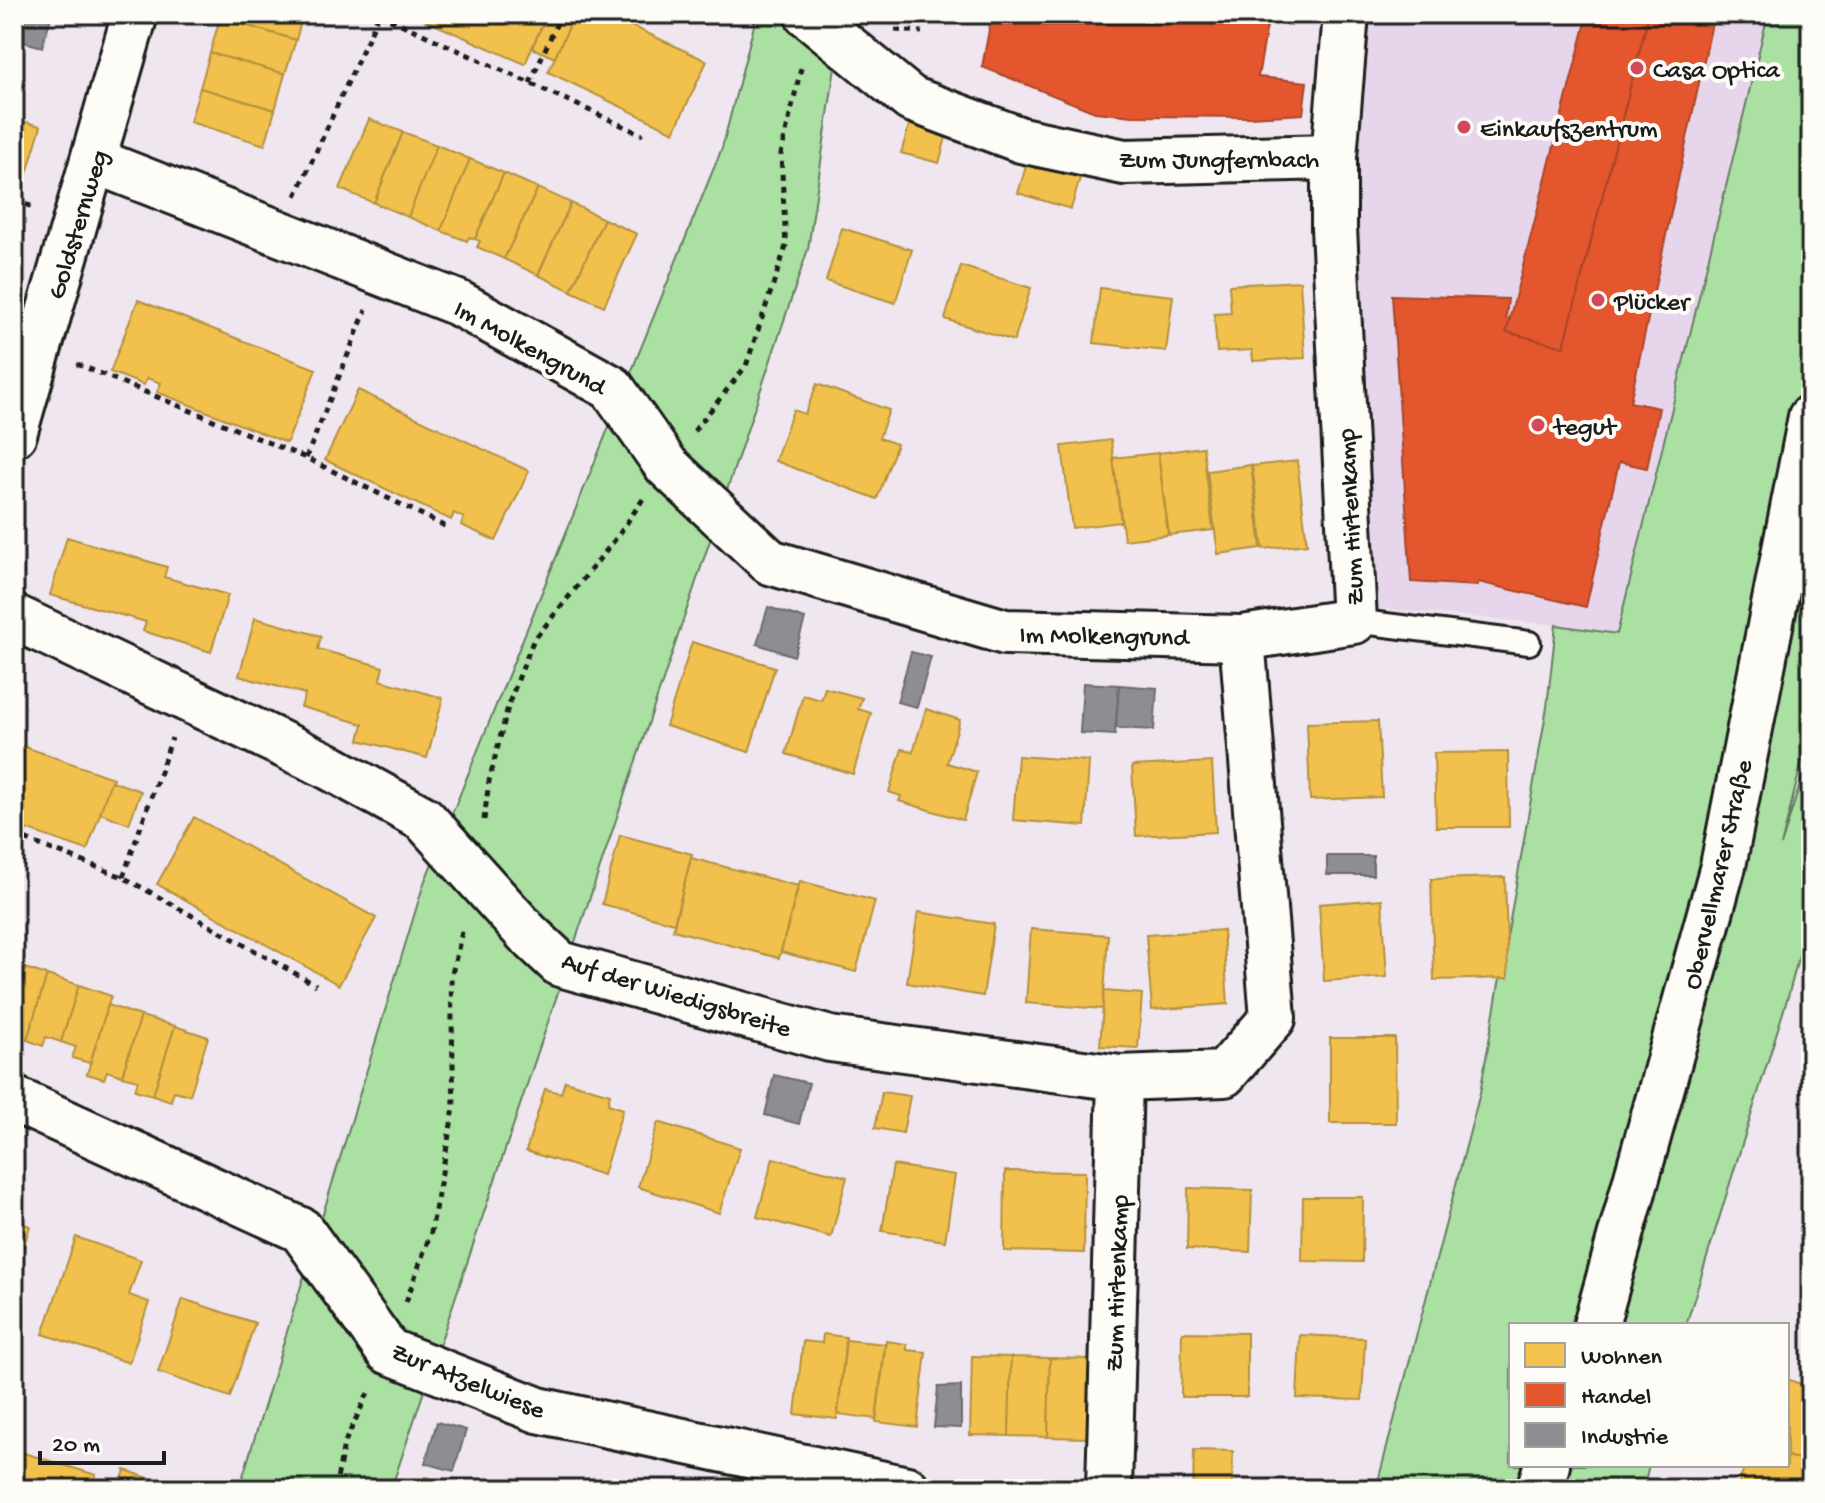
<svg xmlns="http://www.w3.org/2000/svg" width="1825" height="1503" viewBox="0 0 1825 1503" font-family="'Gochi Hand',sans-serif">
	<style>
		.built { fill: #e7d6eb }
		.green { fill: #abe0a3; stroke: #647e60; stroke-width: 2 }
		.homes { fill: #f2c14e; stroke: #b2903f; stroke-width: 2 }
		.shops { fill: #e4572e; stroke: #a84529; stroke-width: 2 }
		.industry { fill: #8d8d92; stroke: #6b6b6f; stroke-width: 2 }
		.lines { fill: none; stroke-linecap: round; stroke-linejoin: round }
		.lane-casing { stroke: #1c1c1c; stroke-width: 28 }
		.street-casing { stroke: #1c1c1c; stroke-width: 50 }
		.secondary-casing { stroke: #1c1c1c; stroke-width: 50 }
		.path { stroke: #1c1c1c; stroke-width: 5; stroke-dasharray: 6 6; stroke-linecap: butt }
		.lane { stroke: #fdfcf7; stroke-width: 22 }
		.street { stroke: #fdfcf7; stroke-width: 44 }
		.secondary { stroke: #fdfcf7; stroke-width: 44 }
		.poi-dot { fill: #d1495b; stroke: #fdfcf7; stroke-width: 3 }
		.labels { text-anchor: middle; stroke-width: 8; stroke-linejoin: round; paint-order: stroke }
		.poi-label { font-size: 26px; fill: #1c1c1c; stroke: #fdfcf7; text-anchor: start }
		.street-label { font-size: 26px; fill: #1c1c1c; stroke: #fdfcf7 }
	</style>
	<rect width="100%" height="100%" fill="#f0e6f0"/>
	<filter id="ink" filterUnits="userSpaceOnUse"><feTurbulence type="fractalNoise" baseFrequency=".0125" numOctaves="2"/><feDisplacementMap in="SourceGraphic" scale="16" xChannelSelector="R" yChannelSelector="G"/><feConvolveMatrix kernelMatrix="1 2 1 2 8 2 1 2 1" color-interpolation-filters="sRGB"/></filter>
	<g filter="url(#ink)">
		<polygon class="built" points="1368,14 1768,14 1617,634 1556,625 1375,608 1346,220"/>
		<g class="green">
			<polygon points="757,14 843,14 808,249 391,1489 239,1489 424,883 722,148"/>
			<polygon points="1768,14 1811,14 1811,724 1781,846 1811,748 1811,910 1789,993 1686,1325 1511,1325 1511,1465 1649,1465 1643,1489 1376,1489 1480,1093 1547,707 1556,625 1617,634"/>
		</g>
		<g class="homes">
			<polygon points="221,14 303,14 296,40 220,18"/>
			<polygon points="411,14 547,14 525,64"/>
			<polygon points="547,14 575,14 555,58 532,48"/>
			<polygon points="575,14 606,14 707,61 674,132 548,72"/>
			<polygon points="220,18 296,40 285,74 210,53"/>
			<polygon points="210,53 285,74 275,110 200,88"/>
			<polygon points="200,88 275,110 265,145 190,122"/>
			<polygon points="14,119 41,126 20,197 14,195"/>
			<polygon points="369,119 403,132 374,203 340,189"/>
			<polygon points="911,119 948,130 939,163 901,153"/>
			<polygon points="403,132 437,145 408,217 374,203"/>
			<polygon points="437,145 470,159 441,231 408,217"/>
			<polygon points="470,159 504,173 475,239 469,237 467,241 441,231"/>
			<polygon points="1027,163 1080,178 1071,209 1018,193"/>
			<polygon points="504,173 538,188 504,259 477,247 480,241 475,239"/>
			<polygon points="538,188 571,203 538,275 504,259"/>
			<polygon points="571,203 604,219 571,291 538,275"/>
			<polygon points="604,219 637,234 604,306 571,291"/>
			<polygon points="842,228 912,250 895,303 826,281"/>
			<polygon points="961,266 1031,288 1014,341 945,319"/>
			<polygon points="1300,281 1305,358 1253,361 1252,350 1217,352 1214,314 1231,313 1229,285"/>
			<polygon points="1100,288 1173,296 1166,351 1094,343"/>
			<polygon points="138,300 316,369 287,443 157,392 161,383 147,378 144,385 110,372"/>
			<polygon points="817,384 889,410 879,438 897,444 877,499 775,461 793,410 805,414"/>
			<polygon points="358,390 529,471 496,541 461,525 464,518 454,513 451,520 325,460"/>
			<polygon points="1111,440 1121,522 1072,528 1062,446"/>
			<polygon points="1203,447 1213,530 1169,535 1158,453"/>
			<polygon points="1158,453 1168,535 1124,540 1113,458"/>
			<polygon points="1297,461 1307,544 1263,549 1252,466"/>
			<polygon points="1251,465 1261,548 1218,554 1207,471"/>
			<polygon points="67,537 167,567 164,577 228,595 211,652 143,631 146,622 50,595"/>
			<polygon points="255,618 321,636 318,649 383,667 380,680 443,698 427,758 359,740 363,724 301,707 305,694 239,676"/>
			<polygon points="692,642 775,667 749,752 666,726"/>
			<polygon points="825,688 862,698 858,709 871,713 853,774 786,754 803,695 821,700"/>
			<polygon points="926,709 960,720 947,763 977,772 963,820 899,801 901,796 889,792 902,749 913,752"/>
			<polygon points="1378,721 1382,797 1310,800 1307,723"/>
			<polygon points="14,743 113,778 87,850 14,825"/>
			<polygon points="1508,752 1509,827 1436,827 1434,753"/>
			<polygon points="1018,756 1089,761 1085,826 1013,820"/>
			<polygon points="1212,762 1216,832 1136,836 1132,766"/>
			<polygon points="111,781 141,791 129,824 100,813"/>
			<polygon points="194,817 376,918 339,985 157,884"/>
			<polygon points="620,835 692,854 674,923 602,904"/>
			<polygon points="691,858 798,886 779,958 673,930"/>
			<polygon points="1505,877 1508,978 1434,980 1431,879"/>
			<polygon points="800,881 875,901 856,972 781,952"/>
			<polygon points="1382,899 1387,977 1324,981 1319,904"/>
			<polygon points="918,912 994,924 983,996 907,983"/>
			<polygon points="1031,929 1108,935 1103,1009 1026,1003"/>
			<polygon points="1223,930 1228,1004 1152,1010 1146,935"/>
			<polygon points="15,965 47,975 27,1040 14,1036"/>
			<polygon points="47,975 79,985 61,1042 46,1037 43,1046 27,1040"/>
			<polygon points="79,985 111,996 90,1063 72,1058 76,1047 61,1042"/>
			<polygon points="1104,991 1142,994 1138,1048 1100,1046"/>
			<polygon points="108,1005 141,1016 122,1076 107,1071 104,1079 87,1074"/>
			<polygon points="141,1016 175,1026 153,1095 135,1090 138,1080 122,1076"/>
			<polygon points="175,1026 208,1037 190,1095 174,1091 171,1101 153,1095"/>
			<polygon points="1330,1038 1395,1038 1396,1123 1330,1123"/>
			<polygon points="565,1081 610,1094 608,1104 623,1109 603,1175 526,1151 545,1089 561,1093"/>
			<polygon points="882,1092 910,1096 903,1133 875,1128"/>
			<polygon points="658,1122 740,1148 719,1213 638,1187"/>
			<polygon points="773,1158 847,1177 831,1237 757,1217"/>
			<polygon points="893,1165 955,1175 945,1241 882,1231"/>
			<polygon points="1005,1171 1085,1172 1084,1253 1004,1251"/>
			<polygon points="1188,1188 1252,1190 1250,1252 1187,1249"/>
			<polygon points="1303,1197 1363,1197 1362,1262 1302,1261"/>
			<polygon points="14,1221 30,1226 14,1279"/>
			<polygon points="76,1237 141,1260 129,1295 149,1302 129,1363 43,1334"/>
			<polygon points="183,1299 255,1323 230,1397 158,1372"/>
			<polygon points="1182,1332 1247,1333 1247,1397 1181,1397"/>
			<polygon points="823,1334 846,1337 837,1419 795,1414 803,1341 822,1343"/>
			<polygon points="1300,1335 1365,1338 1362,1400 1297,1398"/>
			<polygon points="846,1340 885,1344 876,1419 838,1414"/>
			<polygon points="886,1341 907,1344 907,1350 926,1352 917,1427 876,1422"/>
			<polygon points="972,1356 1011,1357 1009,1436 970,1435"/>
			<polygon points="1011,1357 1050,1358 1048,1437 1009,1436"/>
			<polygon points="1050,1358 1090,1359 1089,1374 1096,1375 1095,1418 1087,1418 1087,1438 1048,1437"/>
			<polygon points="1787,1379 1811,1388 1811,1464 1787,1456"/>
			<polygon points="14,1450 96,1475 92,1489 14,1489"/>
			<polygon points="1194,1450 1233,1451 1232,1487 1301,1487 1301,1489 1193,1489"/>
			<polygon points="1787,1456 1811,1464 1811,1489 1737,1489 1745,1465 1787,1465"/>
			<polygon points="125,1470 181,1489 119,1489"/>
			<polygon points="425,1477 465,1489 421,1489"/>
		</g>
		<g class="shops">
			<polygon points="992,14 1269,14 1258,77 1307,82 1303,114 1250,117 1132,116 1095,112 982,67"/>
			<polygon points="1588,14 1649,14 1564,347 1506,332"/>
			<polygon points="1649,14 1714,14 1630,402 1659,408 1647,468 1619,462 1586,607 1478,582 1477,586 1411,582 1392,295 1508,299 1506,318 1510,319 1506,332 1564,347"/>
		</g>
		<g class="industry">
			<polygon points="18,14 52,14 42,47 14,39"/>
			<polygon points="768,607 805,619 794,656 757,644"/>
			<polygon points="911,652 931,657 917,707 897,702"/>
			<polygon points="1083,683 1119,685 1115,735 1080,733"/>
			<polygon points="1119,685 1157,688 1154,730 1116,728"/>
			<rect x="1327" y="856" width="46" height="19"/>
			<polygon points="774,1075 809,1083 799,1124 765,1115"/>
			<polygon points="961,1386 961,1428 934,1427 938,1387"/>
			<polygon points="437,1422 466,1430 454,1471 425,1463"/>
		</g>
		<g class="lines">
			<g class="lane-casing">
				<polyline id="lane" points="1354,621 1529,643"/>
			</g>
			<g class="street-casing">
				<g id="street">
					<polyline points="807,14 911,99 1021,140 1124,162 1334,157"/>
					<polyline points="95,161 458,303 612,388 666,465 770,562 1005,632 1242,638"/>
					<polyline points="14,434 135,14"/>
					<polyline points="14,617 324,764 424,819 527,933 560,964 830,1039 1120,1078 1224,1074 1273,1018 1242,638 1354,621 1334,228 1334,157 1346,14"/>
					<polyline points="14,1099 301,1230 388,1351 538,1410 907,1489"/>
					<polyline points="1109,1489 1120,1078"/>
				</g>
			</g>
			<g class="secondary-casing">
				<g id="secondary">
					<polyline points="1596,1325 1723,866 1811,417"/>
					<polyline points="1539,1489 1547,1465"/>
				</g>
			</g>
			<g class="path">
				<polyline points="379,14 643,135"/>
				<polyline points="895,30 922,32"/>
				<polyline points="530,83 561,14"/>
				<polyline points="296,196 379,14"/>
				<polyline points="14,201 37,208"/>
				<polyline points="77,364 306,458 449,528"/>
				<polyline points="694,431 746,366 786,246 781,154 802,64"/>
				<polyline points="306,458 366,310"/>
				<polyline points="484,820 489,781 509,703 533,641 618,536 643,499"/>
				<polyline points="14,835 123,877 316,985"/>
				<polyline points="123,877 172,738"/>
				<polyline points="406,1302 431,1232 454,1108 451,978 463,928"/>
				<polyline points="335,1489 344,1444 370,1389"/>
			</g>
			<use href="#lane" class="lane"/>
			<use href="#street" class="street"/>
			<use href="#secondary" class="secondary"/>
		</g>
	</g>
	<g class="poi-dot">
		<circle cx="1637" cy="68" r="8"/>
		<circle cx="1464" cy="127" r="8"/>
		<circle cx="1598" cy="300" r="8"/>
		<circle cx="1538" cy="425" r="8"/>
	</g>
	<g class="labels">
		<g class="poi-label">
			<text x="1653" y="77">Casa Optica</text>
			<text x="1480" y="136">Einkaufszentrum</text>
			<text x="1614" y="309">Plücker</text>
			<text x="1554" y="434">tegut</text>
		</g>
		<g class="street-label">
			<text x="1219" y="167">Zum Jungfernbach</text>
			<text transform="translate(76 224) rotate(-73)" y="9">Goldsternweg</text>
			<text transform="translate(531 346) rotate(29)" y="9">Im Molkengrund</text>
			<text transform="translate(1349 517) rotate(-93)" y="9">Zum Hirtenkamp</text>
			<text transform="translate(1104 634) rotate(1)" y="9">Im Molkengrund</text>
			<text transform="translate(1716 874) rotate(-77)" y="9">Obervellmarer Straße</text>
			<text transform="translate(677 993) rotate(17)" y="9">Auf der Wiedigsbreite</text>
			<text transform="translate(1115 1283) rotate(-88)" y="9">Zum Hirtenkamp</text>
			<text transform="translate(469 1379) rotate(22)" y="9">Zur Atzelwiese</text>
		</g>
	</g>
	<rect width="1825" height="1503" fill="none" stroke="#fdfcf7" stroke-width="48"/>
	<rect x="24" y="24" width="1777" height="1455" fill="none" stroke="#1c1c1c" stroke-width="3" filter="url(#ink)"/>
	<rect x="1509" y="1323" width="280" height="144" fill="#fdfcf7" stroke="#a3a29f" stroke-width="2"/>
	<rect x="1525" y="1343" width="40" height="24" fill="#f2c14e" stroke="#a3a29f" stroke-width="2"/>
	<text x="1581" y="1363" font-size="24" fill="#1c1c1c">Wohnen</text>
	<rect x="1525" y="1383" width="40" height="24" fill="#e4572e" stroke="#a3a29f" stroke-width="2"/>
	<text x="1581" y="1403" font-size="24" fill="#1c1c1c">Handel</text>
	<rect x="1525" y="1423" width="40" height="24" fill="#8d8d92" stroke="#a3a29f" stroke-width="2"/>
	<text x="1581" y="1443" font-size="24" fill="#1c1c1c">Industrie</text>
	<path d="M40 1451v12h124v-12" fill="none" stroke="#1c1c1c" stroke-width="4"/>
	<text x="52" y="1451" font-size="24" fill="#1c1c1c" stroke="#fdfcf7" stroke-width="6" paint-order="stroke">20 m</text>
</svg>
